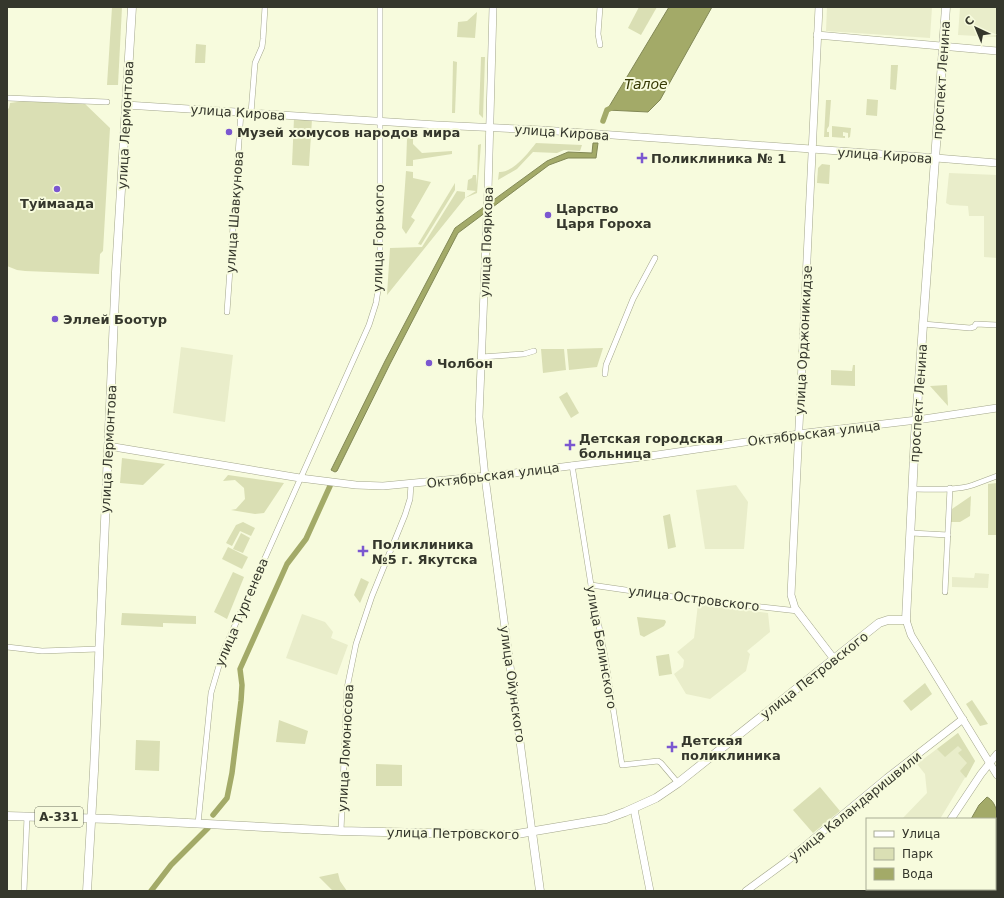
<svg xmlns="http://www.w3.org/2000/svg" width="1004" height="898" viewBox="0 0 1004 898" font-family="'DejaVu Sans',sans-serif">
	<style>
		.built { fill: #e9edca }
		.green { fill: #dadfb4 }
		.water { fill: #a3aa68; stroke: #828856 }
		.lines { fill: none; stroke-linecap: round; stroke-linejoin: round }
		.canal { stroke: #a3aa68; stroke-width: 5.5 }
		.street-casing { stroke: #a3a68b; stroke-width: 6 }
		.secondary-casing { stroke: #a3a68b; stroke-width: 8 }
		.primary-casing { stroke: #a3a68b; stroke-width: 9 }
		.street { stroke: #fff; stroke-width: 5 }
		.secondary { stroke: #fff; stroke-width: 7 }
		.primary { stroke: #fff; stroke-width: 8 }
		.poi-dot { fill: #7b57d0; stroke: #f7fbdd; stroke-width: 1.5 }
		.labels { text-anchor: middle; stroke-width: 4; stroke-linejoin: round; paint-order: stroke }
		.shield { fill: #f7fbdd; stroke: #6f7261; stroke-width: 1 }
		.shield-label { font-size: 12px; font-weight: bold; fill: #35372c }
		.street-label { font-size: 13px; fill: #35372c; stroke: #f7fbdd }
		.poi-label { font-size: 13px; font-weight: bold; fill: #35372c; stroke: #f7fbdd; text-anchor: start }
		.water-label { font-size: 14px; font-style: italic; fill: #363904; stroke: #f7fbdd }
	</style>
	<rect width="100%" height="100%" fill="#f7fbdd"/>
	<g class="built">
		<polygon points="827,7 932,7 930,38 826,31"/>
		<polygon points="960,7 997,7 997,37 958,35"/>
		<polygon points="949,173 997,175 997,258 984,257 984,216 969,216 968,206 950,205 946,203"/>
		<polygon points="181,347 233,355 225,422 173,413"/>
		<polygon points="736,485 748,502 744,549 705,549 696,490"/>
		<polygon points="975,573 989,574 988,588 952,587 952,577 974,578"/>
		<polygon points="698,604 768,613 770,632 747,651 750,654 746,671 710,699 686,694 674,674 683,667 684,660 677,652 694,638"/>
		<polygon points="302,614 325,622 333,632 331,638 348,645 337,675 286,658"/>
		<polygon points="958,733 975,761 940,819 902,819 927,793 925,774 917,764"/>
	</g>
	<g class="green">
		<polygon points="112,7 122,7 118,85 107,85"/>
		<polygon points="639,7 657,7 641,35 628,28"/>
		<polygon points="477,12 475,38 457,37 458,22 467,21"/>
		<polygon points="196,44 206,45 205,63 195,63"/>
		<polygon points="481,57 485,57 483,118 479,114"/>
		<polygon points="453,61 457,62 455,113 452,113"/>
		<polygon points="891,65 898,65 896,90 890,89"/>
		<polygon points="867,99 878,100 877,116 866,115"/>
		<polygon points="31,100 83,102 110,128 103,251 100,254 99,274 25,271 17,270 7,266 7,110 9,108 10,103"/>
		<polygon points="826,100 831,100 829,126 827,129 827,132 829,132 829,137 824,137"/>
		<polygon points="294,118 312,119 309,166 292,165"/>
		<polygon points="832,126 851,128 850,137 848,138 848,133 843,132 843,136 845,136 845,138 832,137"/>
		<polygon points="396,131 413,132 413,144 422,153 452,151 452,154 413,160 413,166 406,166 407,139 395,138"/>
		<path d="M536 143 582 145 580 151 564 150 557 153 533 152 517 169 498 180 499 172C513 173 528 153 536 143Z"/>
		<polygon points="481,144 477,193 465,198 387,295 390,248 422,247 457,191 465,192 465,198 476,191 467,190 468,180 472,178 473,175 476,175 477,185 478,145"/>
		<polygon points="822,164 830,165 829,184 817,183 818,168"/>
		<polygon points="406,171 413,172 413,178 431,182 411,217 415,220 406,234 402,228"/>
		<polygon points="455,183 455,190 421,245 418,244"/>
		<polygon points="603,348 597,367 569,370 567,349"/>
		<polygon points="541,349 564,349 566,370 543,373"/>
		<polygon points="853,365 855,365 855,386 831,385 831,370 852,371"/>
		<polygon points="947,385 948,406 930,386"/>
		<polygon points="567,392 579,413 571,418 559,397"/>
		<polygon points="122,458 165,464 143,485 120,483"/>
		<polygon points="228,475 284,483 264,513 255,514 231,510 236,509 245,499 244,488 235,480 223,481"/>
		<polygon points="997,483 997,535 988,535 988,484"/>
		<polygon points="971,496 970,516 960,522 951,522 952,509"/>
		<polygon points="670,514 676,547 668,549 663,516"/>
		<polygon points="243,522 255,528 251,536 240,531 232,546 226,543 236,525"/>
		<polygon points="241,533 250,538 243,553 233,549"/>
		<polygon points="228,547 248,557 242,569 222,559"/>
		<polygon points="233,572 244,577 227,619 214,612"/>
		<polygon points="361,578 369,582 360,603 354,595"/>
		<polygon points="122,613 196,616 196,624 163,623 163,627 121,625"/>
		<polygon points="637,617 665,620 666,622 664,626 644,637 640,635"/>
		<polygon points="669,654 672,674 659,676 656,656"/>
		<polygon points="925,683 932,694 911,711 903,701"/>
		<polygon points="972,700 988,724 980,726 966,704"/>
		<polygon points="279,720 308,731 305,744 276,742"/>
		<polygon points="958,733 975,761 966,778 960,771 967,763 958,753 962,750 958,746 945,757 937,749"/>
		<polygon points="136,740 160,741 159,771 135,770"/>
		<polygon points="376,764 402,765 402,786 376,786"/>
		<polygon points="820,787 840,811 813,833 793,810"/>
		<polygon points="338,873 340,881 347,891 333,891 319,877"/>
	</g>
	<g class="water">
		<polygon points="669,7 712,7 660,100 648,112 607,110"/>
		<polygon points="593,143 598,143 596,158 568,158 549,165 458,233 390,364 337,471 335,472 331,470 385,361 455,228 547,161 568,152 592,153"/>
		<path d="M987 797C998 803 999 819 995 829V819H971L979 805Z"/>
	</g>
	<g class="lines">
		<g class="canal">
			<polyline points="603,121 607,110 613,107"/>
			<polyline points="213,815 227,798 232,773 241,701 242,685 240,669 287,564 306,539 330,486"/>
			<polyline points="151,891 171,865 208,828"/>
		</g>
		<g class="street-casing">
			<g id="street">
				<polyline points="600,45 598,34 600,7"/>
				<polyline points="7,98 107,102"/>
				<polyline points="251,113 255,63 262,47 263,39 265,7"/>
				<polyline points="227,312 241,112"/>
				<polyline points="923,324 970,328 974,327 976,324 997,325"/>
				<polyline points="481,357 524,354 534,351"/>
				<polyline points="605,374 606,365 633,299 655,258"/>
				<polyline points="572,465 591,585 605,657 622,765 658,761 661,763 678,783"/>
				<path d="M913 489C932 489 955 491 973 485 981 482 989 479 997 476"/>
				<polyline points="911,533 948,535"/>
				<polyline points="591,585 681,598 798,611"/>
				<polyline points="945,592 950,488"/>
				<polyline points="7,647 42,651 98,649"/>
				<polyline points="198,824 211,693 223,652 369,325 376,303 380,277 380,7"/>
				<polyline points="341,831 347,688 356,644 372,596 405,515 410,499 411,484"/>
				<polyline points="995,864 997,861"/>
				<polyline points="24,891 27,816"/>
				<polyline points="979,891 980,889"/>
			</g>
		</g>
		<g class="secondary-casing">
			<g id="secondary">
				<polyline points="493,7 488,191 479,417 485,477 532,832"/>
				<polyline points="819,7 791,595 795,608 834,659"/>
				<polyline points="817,35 997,51"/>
				<polyline points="126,105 437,125 542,130 924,157 997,163"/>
				<polyline points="108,446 300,478 356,485 383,486 498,475 650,456 806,433 917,420 997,408"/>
				<polyline points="906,620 911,635 997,775"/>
				<polyline points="634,809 650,891"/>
				<polyline points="951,819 981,774 997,754"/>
				<polyline points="746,891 787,861 887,778 963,719"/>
				<polyline points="904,891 905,889"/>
			</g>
		</g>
		<g class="primary-casing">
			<g id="primary">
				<polyline points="7,816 110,819 341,831 511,835 606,819 625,812 656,798 678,783 879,623 888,620 906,620 915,436 946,7"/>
				<polyline points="532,832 540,891"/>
				<polyline points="87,891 94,771 116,272 132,7"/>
			</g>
		</g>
		<use href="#street" class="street"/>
		<use href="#secondary" class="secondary"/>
		<use href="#primary" class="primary"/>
	</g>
	<g class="poi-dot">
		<circle cx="229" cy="132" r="4"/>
		<path d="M640 152h4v4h4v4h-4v4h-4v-4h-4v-4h4z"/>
		<circle cx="57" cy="189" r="4"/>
		<circle cx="548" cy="215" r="4"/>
		<circle cx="55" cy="319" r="4"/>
		<circle cx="429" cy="363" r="4"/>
		<path d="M568 439h4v4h4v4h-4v4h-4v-4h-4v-4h4z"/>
		<path d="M361 545h4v4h4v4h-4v4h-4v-4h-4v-4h4z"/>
		<path d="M670 741h4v4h4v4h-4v4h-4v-4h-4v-4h4z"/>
	</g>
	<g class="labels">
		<rect class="shield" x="35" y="807" width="48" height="20" rx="3"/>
		<g class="shield-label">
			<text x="59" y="821">А-331</text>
		</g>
		<g class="street-label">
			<text transform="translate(941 80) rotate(-86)" y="5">проспект Ленина</text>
			<text transform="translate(238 112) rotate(4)" y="5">улица Кирова</text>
			<text transform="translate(125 125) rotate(-87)" y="5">улица Лермонтова</text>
			<text transform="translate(562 132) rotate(4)" y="5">улица Кирова</text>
			<text transform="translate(885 155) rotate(4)" y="5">улица Кирова</text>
			<text transform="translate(234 212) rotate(-86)" y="5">улица Шавкунова</text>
			<text transform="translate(378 238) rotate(-89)" y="5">улица Горького</text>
			<text transform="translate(486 242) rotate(-88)" y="5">улица Пояркова</text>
			<text transform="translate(803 340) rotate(-87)" y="5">улица Орджоникидзе</text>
			<text transform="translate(918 403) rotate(-86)" y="5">проспект Ленина</text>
			<text transform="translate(814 433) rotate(-7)" y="5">Октябрьская улица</text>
			<text transform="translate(108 449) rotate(-87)" y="5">улица Лермонтова</text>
			<text transform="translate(493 475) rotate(-7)" y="5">Октябрьская улица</text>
			<text transform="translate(694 598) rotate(7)" y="5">улица Островского</text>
			<text transform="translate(241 612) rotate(-67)" y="5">улица Тургенева</text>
			<text transform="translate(602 647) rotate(80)" y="5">улица Белинского</text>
			<text transform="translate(814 675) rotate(-38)" y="5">улица Петровского</text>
			<text transform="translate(513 684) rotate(82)" y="5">улица Ойунского</text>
			<text transform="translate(345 748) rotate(-87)" y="5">улица Ломоносова</text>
			<text transform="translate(855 806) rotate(-39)" y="5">улица Каландаришвили</text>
			<text transform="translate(453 833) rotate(1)" y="5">улица Петровского</text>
		</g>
		<g class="poi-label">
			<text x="237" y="137">Музей хомусов народов мира</text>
			<text x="651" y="163">Поликлиника № 1</text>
			<text x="57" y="208" text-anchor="middle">Туймаада</text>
			<text x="556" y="213">Царство<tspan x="556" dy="15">Царя Гороха</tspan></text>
			<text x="63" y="324">Эллей Боотур</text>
			<text x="437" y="368">Чолбон</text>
			<text x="579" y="443">Детская городская<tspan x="579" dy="15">больница</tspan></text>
			<text x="372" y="549">Поликлиника<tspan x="372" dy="15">№5 г. Якутска</tspan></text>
			<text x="681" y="745">Детская<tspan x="681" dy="15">поликлиника</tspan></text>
		</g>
		<g class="water-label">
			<text x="646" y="89">Талое</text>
		</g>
	</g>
	<rect width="1004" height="898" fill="none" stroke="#35372c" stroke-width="16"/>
	<rect x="866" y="818" width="130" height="72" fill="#f7fbdd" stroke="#a9ad96"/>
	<rect x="874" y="831" width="20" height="6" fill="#ffffff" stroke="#a9ad96"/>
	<text x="902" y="838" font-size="12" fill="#35372c">Улица</text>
	<rect x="874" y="848" width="20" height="12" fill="#dadfb4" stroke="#a9ad96"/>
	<text x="902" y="858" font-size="12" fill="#35372c">Парк</text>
	<rect x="874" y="868" width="20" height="12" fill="#a3aa68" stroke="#a9ad96"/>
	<text x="902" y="878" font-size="12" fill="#35372c">Вода</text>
	<g transform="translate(976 28) rotate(316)" stroke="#f7fbdd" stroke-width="3" paint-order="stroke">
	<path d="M0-3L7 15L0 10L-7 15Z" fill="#35372c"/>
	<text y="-6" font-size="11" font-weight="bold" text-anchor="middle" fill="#35372c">С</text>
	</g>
</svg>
